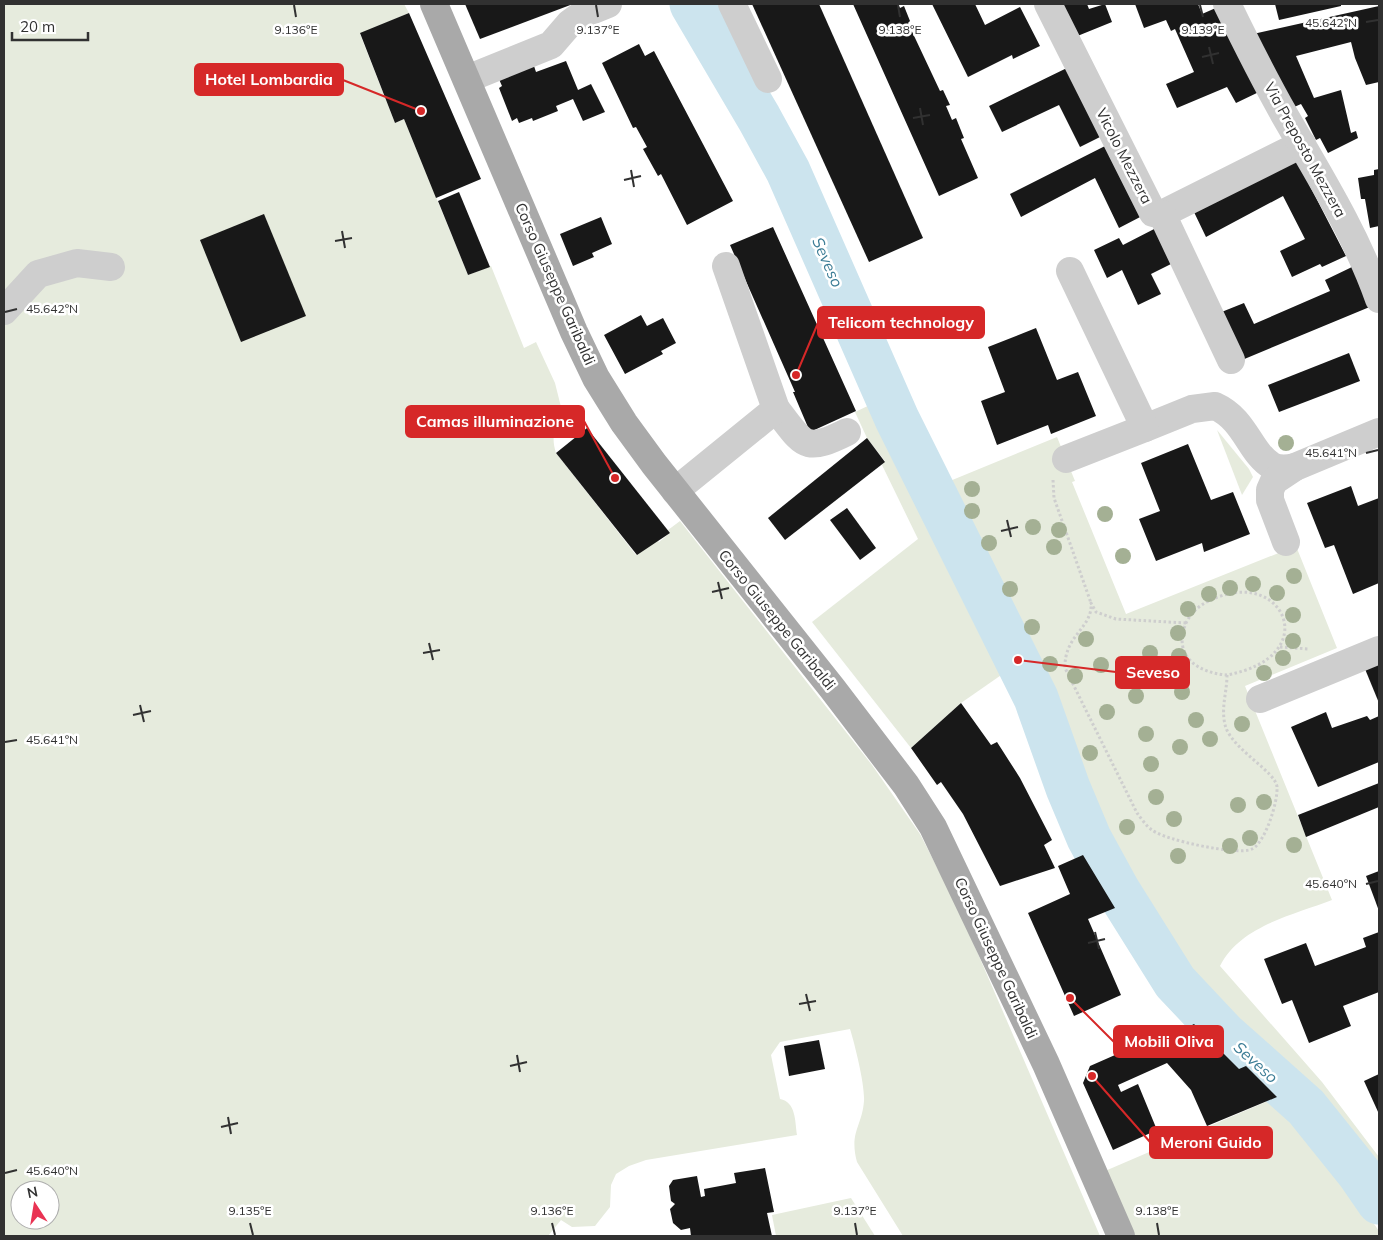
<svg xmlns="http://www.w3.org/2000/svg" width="1383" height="1240" viewBox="0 0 1383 1240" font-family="Mulish,sans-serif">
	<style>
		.green { fill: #e6ebdd; fill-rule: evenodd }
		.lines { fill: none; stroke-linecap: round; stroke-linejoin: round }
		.river { stroke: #cce4ee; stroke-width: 45 }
		.building { fill: #181818 }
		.path { stroke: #cecece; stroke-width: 3; stroke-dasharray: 2.5 2.5; stroke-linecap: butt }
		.minor { stroke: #cecece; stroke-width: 28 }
		.major { stroke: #a9a9a9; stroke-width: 28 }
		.tree { fill: #a4b094 }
		.ticks { fill: none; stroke: #313131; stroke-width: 2 }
		.labels { text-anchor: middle; stroke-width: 5; stroke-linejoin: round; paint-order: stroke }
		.street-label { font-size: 15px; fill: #313131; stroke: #fff }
		.water-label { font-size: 16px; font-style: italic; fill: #3c7d96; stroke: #fff }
		.ticks-label { font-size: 12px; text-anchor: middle; fill: #313131; stroke: #fff; stroke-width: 5; stroke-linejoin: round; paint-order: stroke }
		.leader { fill: none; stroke: #d62828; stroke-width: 2 }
		.callout-dot { fill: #d62828; stroke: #fff; stroke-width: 2 }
		.callout { fill: #d62828; stroke: #d62828; stroke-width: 2 }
		.callout-label { font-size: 16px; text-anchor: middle; font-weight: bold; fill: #fff }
	</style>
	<rect width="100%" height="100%" fill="#fff"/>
	<g class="green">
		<path d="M4 4H404L409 13 360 34 395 123 404 119 468 275 491 266 524 348 536 342 555 383 563 415C554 428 551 437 556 453L636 555 657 540 659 542 670 533 668 530 680 521 872 765 920 834 959 910 1100 1236H903L857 1162C849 1132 862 1127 864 1101 865 1085 855 1045 850 1029L780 1042 771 1055 780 1099C796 1102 795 1121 797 1135L646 1160 629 1166 616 1174 611 1185 610 1207 595 1226 572 1227 561 1220 548 1236H4ZM20 1190H50V1220H20Z"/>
		<polygon points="872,404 1007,671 961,703 911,748 812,622 918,539 882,465 885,461 867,438 855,412"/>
		<polygon points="1217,430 1249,469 1253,477 1242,495"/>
		<path d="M1057 437 1075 481 1072 482 1126 614 1296 546 1337 648 1245 686 1332 900C1293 915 1240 926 1220 966L1322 1082 1379 1157V1174L1344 1127 1313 1093 1222 1009 1181 963 1134 891 1108 844 1048 685 987 570 945 483Z"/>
		<polygon points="1277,1097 1322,1150 1379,1231 1379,1236 1134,1236 1105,1171"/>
		<polygon points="851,1198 875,1236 776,1236 772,1215"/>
	</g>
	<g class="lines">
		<polyline class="river" points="692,4 759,118 788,171 897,419 1036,698 1068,788 1089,838 1118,891 1175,982 1224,1034 1306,1107 1359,1173 1379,1202"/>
	</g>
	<g class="building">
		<polygon points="465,4 573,4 480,39"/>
		<polygon points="752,4 819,4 923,238 869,262"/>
		<polygon points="853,4 898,4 900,8 904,6 910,21 908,23 940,91 943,90 950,105 946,106 952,120 956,118 964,138 961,139 978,178 939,196"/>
		<polygon points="932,4 975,4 985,25 1020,7 1040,46 1013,59 1012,55 968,77"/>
		<polygon points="1058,4 1087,4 1089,9 1105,4 1112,22 1075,37"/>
		<polygon points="1135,4 1198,4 1202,14 1218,7 1261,91 1236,103 1227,87 1177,108 1166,84 1194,72 1175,29 1171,31 1166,20 1144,28"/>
		<polygon points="1275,4 1341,4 1341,6 1279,20"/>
		<polygon points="1379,6 1379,82 1366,85 1355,58 1351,42 1296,56 1314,98 1341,90 1351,133 1356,131 1358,138 1328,153 1320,138 1316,140 1305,118 1308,116 1301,104 1292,108 1253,34"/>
		<polygon points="409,13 481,179 436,198 404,119 395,123 360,33"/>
		<polygon points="639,44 645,56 654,51 733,201 687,225 661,174 658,176 643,149 647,147 636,127 633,128 602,63"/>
		<polygon points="566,61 578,90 591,84 605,112 583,121 573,99 556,106 558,111 533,121 532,118 519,123 517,118 512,121 499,88 502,86 498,77 533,63 536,72"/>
		<polygon points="1071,66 1104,135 1080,147 1059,105 1002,132 989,106"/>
		<polygon points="1109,144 1144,215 1119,228 1095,178 1021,217 1010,194"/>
		<polygon points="1296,159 1346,256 1322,267 1320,264 1292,277 1280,251 1305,239 1283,196 1206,237 1193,210"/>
		<polygon points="1379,169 1379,226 1370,228 1365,199 1361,199 1358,178 1374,175 1374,170"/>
		<polygon points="459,192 490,267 468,275 438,201"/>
		<polygon points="264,214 306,316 241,342 200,240"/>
		<polygon points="601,217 612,244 592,253 594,257 573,266 560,234"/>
		<polygon points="773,227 856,411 810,432 793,392 795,392 730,245"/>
		<polygon points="1158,227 1175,262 1151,274 1161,294 1138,305 1122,270 1107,278 1094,250 1119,238 1123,245"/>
		<polygon points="1352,267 1372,306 1242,360 1219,313 1244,303 1254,324 1330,291 1325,280"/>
		<polygon points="641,315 647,326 663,318 676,343 661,351 663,354 625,374 604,335"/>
		<polygon points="1036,328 1057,380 1078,372 1096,416 1051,434 1048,425 997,445 981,401 1005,392 988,347"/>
		<polygon points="1349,353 1360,381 1279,412 1268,385"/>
		<polygon points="587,428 670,533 637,555 556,453"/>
		<polygon points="867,438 885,462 785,540 768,518"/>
		<polygon points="1188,444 1211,500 1233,492 1250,534 1204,552 1202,543 1156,561 1139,519 1160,511 1141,463"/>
		<polygon points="1351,486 1358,506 1379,498 1379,583 1353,594 1334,545 1325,548 1307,503"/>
		<polygon points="847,508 876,548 860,560 830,520"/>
		<polygon points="1379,663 1379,703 1365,669"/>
		<polygon points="961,703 991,745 997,742 1020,778 1052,840 1044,845 1055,868 1000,886 963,814 941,782 937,785 911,748"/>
		<polygon points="1326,712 1332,728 1367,716 1370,720 1379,716 1379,762 1318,787 1291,727"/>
		<polygon points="1379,783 1379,807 1306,837 1298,815"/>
		<polygon points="1083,855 1115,908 1088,919 1121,995 1074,1016 1028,913 1070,894 1058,866"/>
		<polygon points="1379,871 1379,911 1366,876"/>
		<polygon points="1379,932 1379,992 1343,1006 1351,1026 1309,1043 1292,1000 1282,1004 1264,959 1306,943 1315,966 1366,947 1363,938"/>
		<polygon points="1194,1024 1239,1069 1246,1066 1277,1097 1207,1126 1191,1090 1167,1063 1118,1085 1121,1092 1138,1084 1157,1130 1113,1150 1083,1083 1090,1066 1181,1026 1182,1030"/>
		<polygon points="819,1040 825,1069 789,1076 784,1046"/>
		<polygon points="1379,1074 1379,1114 1364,1081"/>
		<polygon points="765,1168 774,1212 767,1213 772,1236 691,1236 690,1228 681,1230 673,1223 670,1209 675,1204 671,1201 669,1186 673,1180 697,1176 701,1197 705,1196 704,1189 736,1183 734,1173"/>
	</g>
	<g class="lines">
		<g class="path">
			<polyline points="1053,480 1054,498 1091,603"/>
			<path d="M1186 623 1116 619 1096 612 1091 603C1093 628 1064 635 1065 668L1137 813C1141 818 1146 826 1152 830 1164 840 1238 856 1252 849 1265 843 1278 802 1277 787 1276 772 1235 751 1226 728 1220 710 1227 693 1227 675 1323 657 1285 571 1218 597 1204 602 1193 609 1186 623 1172 656 1198 673 1227 675"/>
			<polyline points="1280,647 1309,649"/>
		</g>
		<g class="minor">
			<polyline points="732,4 768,79"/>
			<polyline points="1048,4 1153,213 1162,214 1302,144"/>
			<path d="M1227 4C1245 41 1264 79 1285 116 1319 175 1356 234 1379 299"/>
			<polyline points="467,79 551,45 570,23 581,15 608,4"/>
			<polyline points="1162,214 1231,360"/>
			<polyline points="4,311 38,274 77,263 111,267"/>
			<path d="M776 409C804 444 803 454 847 432"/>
			<path d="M1145 428 1192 409 1215 406C1246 420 1249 452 1272 466 1280 470 1287 469 1295 467"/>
			<polyline points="1066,459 1145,428 1070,271"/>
			<polyline points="675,491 776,409 726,266"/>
			<polyline points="1286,542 1270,500 1270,490 1274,481 1295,467 1379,432"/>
			<polyline points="1260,699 1379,650"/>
		</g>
		<polyline class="major" points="434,4 574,332 596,378 624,423 654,464 832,688 906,785 933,827 1046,1064 1121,1236"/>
	</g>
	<g class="tree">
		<circle cx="1286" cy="443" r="8"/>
		<circle cx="972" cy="489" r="8"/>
		<circle cx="972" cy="511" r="8"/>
		<circle cx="1105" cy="514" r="8"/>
		<circle cx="1033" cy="527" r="8"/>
		<circle cx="1059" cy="530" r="8"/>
		<circle cx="989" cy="543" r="8"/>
		<circle cx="1054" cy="547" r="8"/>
		<circle cx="1123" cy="556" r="8"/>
		<circle cx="1294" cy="576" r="8"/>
		<circle cx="1253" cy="584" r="8"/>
		<circle cx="1230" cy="588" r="8"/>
		<circle cx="1010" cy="589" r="8"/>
		<circle cx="1277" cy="593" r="8"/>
		<circle cx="1209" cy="594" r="8"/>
		<circle cx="1188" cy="609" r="8"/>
		<circle cx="1293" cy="615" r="8"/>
		<circle cx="1032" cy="627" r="8"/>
		<circle cx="1178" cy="633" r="8"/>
		<circle cx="1086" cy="639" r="8"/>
		<circle cx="1293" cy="641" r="8"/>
		<circle cx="1150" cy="653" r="8"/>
		<circle cx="1179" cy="656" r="8"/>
		<circle cx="1283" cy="658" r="8"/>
		<circle cx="1050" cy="664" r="8"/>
		<circle cx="1101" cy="665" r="8"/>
		<circle cx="1264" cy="673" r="8"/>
		<circle cx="1075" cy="676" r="8"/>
		<circle cx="1182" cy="692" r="8"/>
		<circle cx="1136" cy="696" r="8"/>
		<circle cx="1107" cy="712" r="8"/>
		<circle cx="1196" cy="720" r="8"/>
		<circle cx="1242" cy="724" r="8"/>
		<circle cx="1146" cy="734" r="8"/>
		<circle cx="1210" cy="739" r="8"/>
		<circle cx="1180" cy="747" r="8"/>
		<circle cx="1090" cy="753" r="8"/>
		<circle cx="1151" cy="764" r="8"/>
		<circle cx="1156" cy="797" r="8"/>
		<circle cx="1264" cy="802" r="8"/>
		<circle cx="1238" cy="805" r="8"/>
		<circle cx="1174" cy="819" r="8"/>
		<circle cx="1127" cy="827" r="8"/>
		<circle cx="1250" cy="838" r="8"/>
		<circle cx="1294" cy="845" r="8"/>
		<circle cx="1230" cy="846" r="8"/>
		<circle cx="1178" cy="856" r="8"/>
	</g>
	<path class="ticks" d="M294 5 296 17M596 5 598 17M898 5 900 17M1200 5 1203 17M1366 22 1378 20M1209 47 1213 64M1202 57 1219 53M920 108 923 125M913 118 930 115M631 170 634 187M624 180 641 176M342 231 345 248M335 241 352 238M5 312 17 309M1366 453 1378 450M1007 520 1011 537M1001 531 1018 527M718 582 722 599M712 592 729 588M429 643 433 660M423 653 440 650M140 705 144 722M133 715 151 711M5 742 17 740M1366 884 1378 881M1095 932 1099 949M1088 943 1105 939M806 994 810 1011M799 1004 816 1001M517 1055 520 1072M510 1066 527 1062M228 1117 231 1134M221 1127 238 1123M5 1173 17 1170M250 1223 253 1235M552 1223 555 1235M855 1223 857 1235M1157 1223 1159 1235"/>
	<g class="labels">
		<g class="street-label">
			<text transform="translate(1305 150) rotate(61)" y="5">Via Preposto Mezzera</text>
			<text transform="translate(1124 156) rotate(63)" y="5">Vicolo Mezzera</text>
			<text transform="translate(555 284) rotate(66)" y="5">Corso Giuseppe Garibaldi</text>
			<text transform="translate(777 620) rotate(51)" y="5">Corso Giuseppe Garibaldi</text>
			<text transform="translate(996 958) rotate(65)" y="5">Corso Giuseppe Garibaldi</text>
		</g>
		<g class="water-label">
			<text transform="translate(828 262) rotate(66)" y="6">Seveso</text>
			<text transform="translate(1256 1062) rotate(42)" y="6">Seveso</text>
		</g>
	</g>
	<g class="ticks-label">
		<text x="1331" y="27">45.642°N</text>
		<text x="296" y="34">9.136°E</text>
		<text x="598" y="34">9.137°E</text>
		<text x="900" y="34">9.138°E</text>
		<text x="1203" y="34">9.139°E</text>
		<text x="52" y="313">45.642°N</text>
		<text x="1331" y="457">45.641°N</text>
		<text x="52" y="744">45.641°N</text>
		<text x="1331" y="888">45.640°N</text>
		<text x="52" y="1175">45.640°N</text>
		<text x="250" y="1215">9.135°E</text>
		<text x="552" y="1215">9.136°E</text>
		<text x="855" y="1215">9.137°E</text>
		<text x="1157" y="1215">9.138°E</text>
	</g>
	<path class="leader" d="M421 111L343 80M796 375L818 323M615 478L584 421M1018 660L1116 672M1070 998L1114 1042M1092 1076L1150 1142"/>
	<g class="callout-dot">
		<circle cx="421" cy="111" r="5"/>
		<circle cx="796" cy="375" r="5"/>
		<circle cx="615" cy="478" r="5"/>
		<circle cx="1018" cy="660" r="5"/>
		<circle cx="1070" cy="998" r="5"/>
		<circle cx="1092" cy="1076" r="5"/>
	</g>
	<g class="callout">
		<rect x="195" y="64" width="148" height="31" rx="5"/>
		<rect x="818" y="307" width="166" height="31" rx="5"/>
		<rect x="406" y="406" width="178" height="31" rx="5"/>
		<rect x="1116" y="657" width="73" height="31" rx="5"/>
		<rect x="1114" y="1026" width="109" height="31" rx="5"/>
		<rect x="1150" y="1127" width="122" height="31" rx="5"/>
	</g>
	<g class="callout-label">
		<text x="269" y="85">Hotel Lombardia</text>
		<text x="901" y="328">Telicom technology</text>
		<text x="495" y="427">Camas illuminazione</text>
		<text x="1153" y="678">Seveso</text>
		<text x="1169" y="1047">Mobili Oliva</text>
		<text x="1211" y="1148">Meroni Guido</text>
	</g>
	<rect width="1383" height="1240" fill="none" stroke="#313131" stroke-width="10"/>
	<g transform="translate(35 1205) rotate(348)"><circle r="24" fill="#ffffff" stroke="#adadad"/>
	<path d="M0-4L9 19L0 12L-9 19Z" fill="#e93353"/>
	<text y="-8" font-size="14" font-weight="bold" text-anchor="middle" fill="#313131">N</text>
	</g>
	<path d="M12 32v8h76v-8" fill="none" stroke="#313131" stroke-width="2.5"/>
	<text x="20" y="32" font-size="15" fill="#313131" stroke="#ffffff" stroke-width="4" paint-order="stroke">20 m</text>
</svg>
